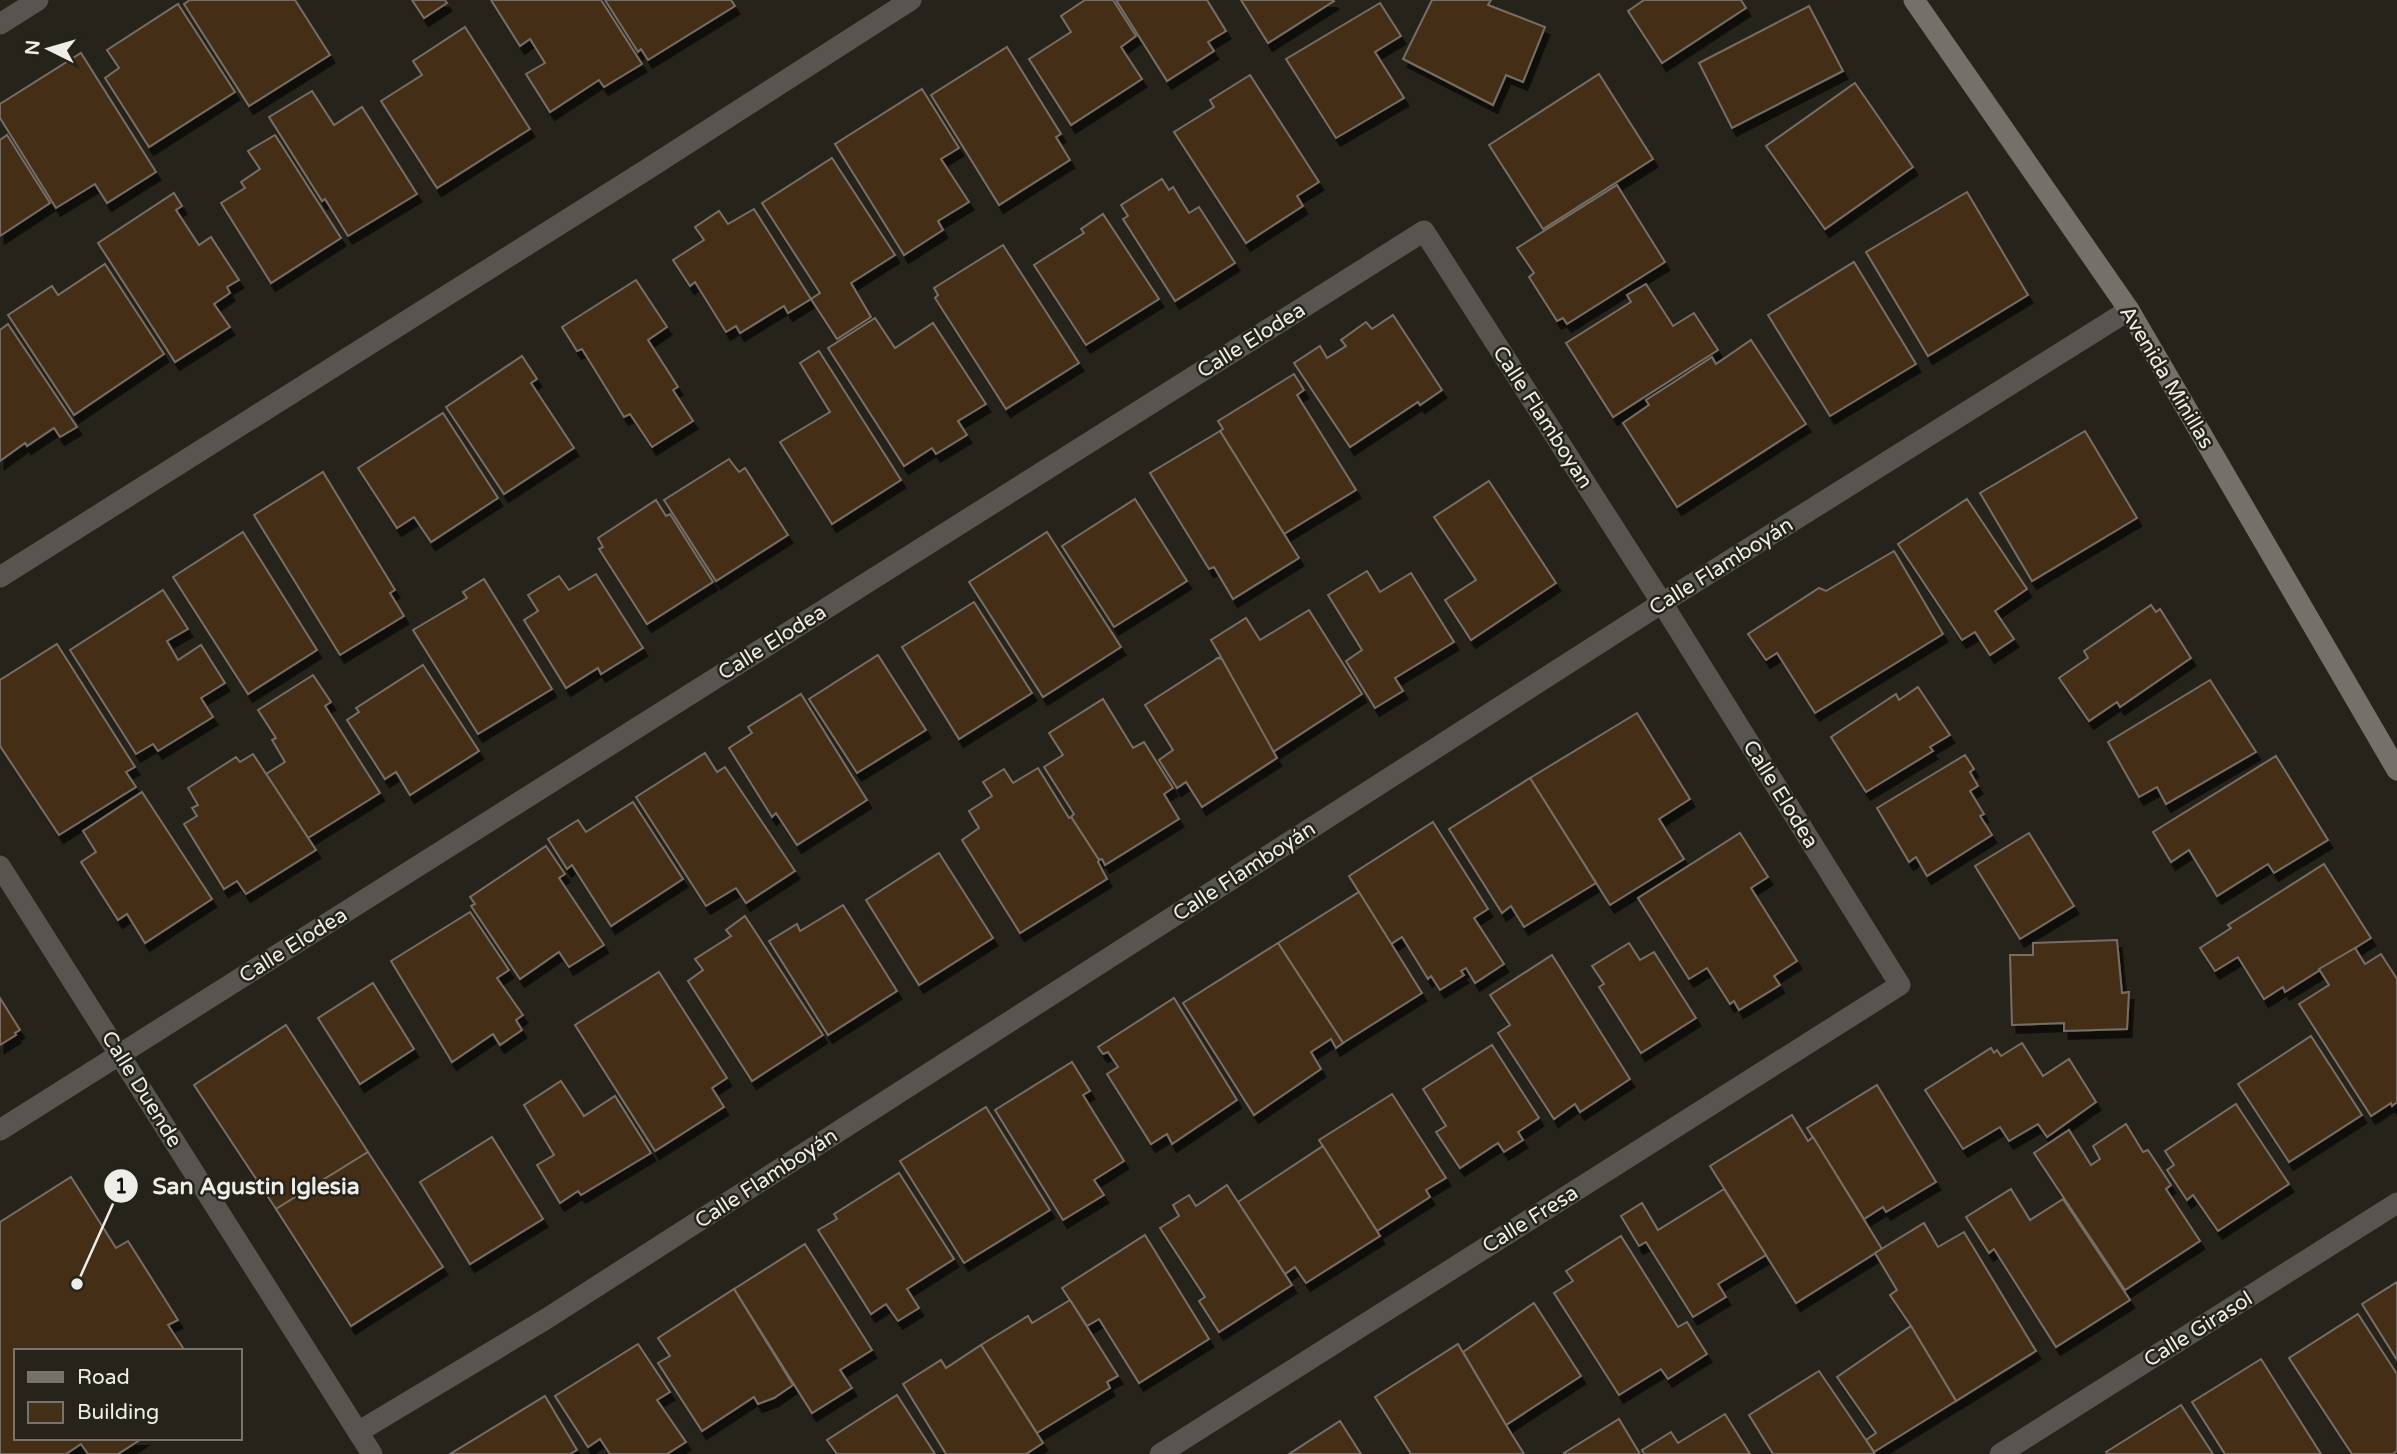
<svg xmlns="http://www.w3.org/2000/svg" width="2397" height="1454" viewBox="0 0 2397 1454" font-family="'Varela Round',sans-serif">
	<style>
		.building { fill: #442f17; stroke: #766e65; stroke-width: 2; filter: url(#shadow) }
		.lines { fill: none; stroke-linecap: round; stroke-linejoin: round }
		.minor { stroke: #585551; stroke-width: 21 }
		.tertiary { stroke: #585551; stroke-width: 21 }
		.secondary { stroke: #75716a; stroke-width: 21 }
		.labels { text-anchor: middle; stroke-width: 5; stroke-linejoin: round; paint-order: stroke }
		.street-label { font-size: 21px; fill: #efede7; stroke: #26241a }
		.leader { fill: none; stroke: #efede7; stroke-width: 2.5 }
		.callout-dot { fill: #efede7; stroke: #26241a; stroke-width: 2.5 }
		.mark-label { font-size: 21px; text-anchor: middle; font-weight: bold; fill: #111 }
		.callout-label { font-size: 23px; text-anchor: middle; font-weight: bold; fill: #efede7; stroke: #26241a; stroke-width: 5; stroke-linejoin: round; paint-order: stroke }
	</style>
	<defs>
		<filter id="shadow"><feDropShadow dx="4.5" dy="8" stdDeviation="0" flood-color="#0009"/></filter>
	</defs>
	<rect width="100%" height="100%" fill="#26241a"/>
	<g class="building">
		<polygon points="190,0 295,0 330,55 249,106 184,4"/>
		<polygon points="412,0 445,0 447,3 424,18"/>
		<polygon points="491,0 601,0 642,64 604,87 599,80 550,112 526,74 545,63 530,39 520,46"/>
		<polygon points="605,0 731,0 735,6 648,60 641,49 638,52"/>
		<polygon points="1085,0 1113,0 1136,36 1121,47 1142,79 1071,125 1029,59 1071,32 1061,16"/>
		<polygon points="1116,0 1207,0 1226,31 1208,42 1214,51 1167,81"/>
		<polygon points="1241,0 1333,0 1334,1 1268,43"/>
		<polygon points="1432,0 1491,0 1488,5 1545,27 1523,82 1506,75 1493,105 1403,59"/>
		<polygon points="1644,0 1741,0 1746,8 1662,63 1628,11"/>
		<polygon points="1380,3 1401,36 1375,52 1404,98 1336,138 1286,59"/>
		<polygon points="178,4 235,92 149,147 105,78 119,68 107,50"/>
		<polygon points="1809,6 1843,71 1732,128 1699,63"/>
		<polygon points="465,27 530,129 437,188 381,101 422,75 413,61"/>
		<polygon points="1007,47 1061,134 1056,137 1070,160 999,205 931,95"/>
		<polygon points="81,53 156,172 107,203 95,184 56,208 0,118 0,104"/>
		<polygon points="1599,74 1653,159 1543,229 1489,145"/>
		<polygon points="1250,75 1319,182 1297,196 1303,206 1246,243 1174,132 1214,107 1210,100"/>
		<polygon points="1855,83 1913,167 1825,229 1766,146"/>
		<polygon points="922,89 959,148 941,159 969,202 938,221 943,230 904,255 835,144"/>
		<polygon points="312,91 334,125 362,107 417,194 348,236 325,199 322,201 269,117"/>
		<polygon points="7,135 50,203 0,236 0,140"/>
		<polygon points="275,135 341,238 271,283 221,203 245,188 241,182 260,169 248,151"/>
		<polygon points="832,158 895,255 851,283 871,317 837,339 811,299 820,293 762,203"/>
		<polygon points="1162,179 1169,190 1173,187 1189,213 1199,207 1235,263 1175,301 1123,219 1128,216 1121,205"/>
		<polygon points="1617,185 1665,262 1567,324 1563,318 1557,321 1529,277 1534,273 1517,248"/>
		<polygon points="1967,192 2028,295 1928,356 1866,252"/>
		<polygon points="174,193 182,206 176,210 199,245 211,237 239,280 227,287 230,293 214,304 230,327 175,362 98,243"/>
		<polygon points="754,209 811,299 788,313 784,306 740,333 736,326 726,332 695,282 690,286 673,260 704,240 695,227 719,211 728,224"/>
		<polygon points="1103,214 1159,299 1086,345 1034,265 1084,233 1081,229"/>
		<polygon points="1003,245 1079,363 1006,409 935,298 938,295 934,288"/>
		<polygon points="1854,262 1916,364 1830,416 1768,315"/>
		<polygon points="105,264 164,354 74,415 8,315 52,286 58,295"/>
		<polygon points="636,280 667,327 648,340 678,387 673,390 693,421 652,447 630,414 624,417 582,349 577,351 562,327"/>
		<polygon points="1646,284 1673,326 1694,313 1718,350 1613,417 1566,343 1631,302 1627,295"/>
		<polygon points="1393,315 1442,390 1420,405 1418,402 1350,447 1294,363 1320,346 1327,358 1346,346 1341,340 1366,322 1372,329"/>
		<polygon points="875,318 895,348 933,323 986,404 958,421 967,435 936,454 932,448 904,466 828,348"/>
		<polygon points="8,324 77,427 60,437 54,428 27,446 25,443 0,461 0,330"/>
		<polygon points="1751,340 1806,424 1677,507 1623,423 1649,405 1646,400 1674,382 1712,357 1716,364"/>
		<polygon points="819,351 901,480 832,524 780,442 830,412 800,363"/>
		<polygon points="522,356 537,379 531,383 574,448 504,494 446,407"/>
		<polygon points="1294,374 1304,390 1297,395 1356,490 1284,534 1220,431 1223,429 1218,421"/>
		<polygon points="443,413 498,498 431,542 414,517 397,528 358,468"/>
		<polygon points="1220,431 1299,558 1233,599 1214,567 1209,569 1150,473"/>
		<polygon points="2085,431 2137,518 2032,581 1980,493"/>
		<polygon points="729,459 739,472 745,468 788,535 716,581 664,500"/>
		<polygon points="323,472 395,590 390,593 404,616 340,655 254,515"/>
		<polygon points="1489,481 1556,583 1471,640 1445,600 1476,580 1434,517"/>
		<polygon points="1135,499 1187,581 1114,627 1062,546"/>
		<polygon points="1967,499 2027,589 1995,611 2014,639 1990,655 1975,632 1962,640 1898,544"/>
		<polygon points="656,500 666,516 670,514 713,582 647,624 599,549 603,547 598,538"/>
		<polygon points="243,532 317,650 248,694 173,577"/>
		<polygon points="1047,532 1121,647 1043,697 969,582"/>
		<polygon points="1894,551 1943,634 1815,713 1777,653 1766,660 1748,634 1819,588 1826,591"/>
		<polygon points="1367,571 1380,592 1411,573 1454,642 1395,678 1403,691 1375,708 1346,661 1362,650 1328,595"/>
		<polygon points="596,574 643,648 601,674 598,668 566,688 524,620 538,611 528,595 559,576 569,590"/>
		<polygon points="484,579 552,689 478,734 413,630 467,598 463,592"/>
		<polygon points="163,590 188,629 167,641 178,660 201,645 225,683 201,698 213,717 158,751 153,744 136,754 70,650"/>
		<polygon points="974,602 1032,693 959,739 902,647"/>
		<polygon points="2151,605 2156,612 2160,609 2191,658 2120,707 2117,702 2089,721 2059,678 2088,658 2084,651"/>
		<polygon points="1309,610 1362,694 1273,752 1222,659 1218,658 1221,657 1211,640 1246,618 1260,640"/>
		<polygon points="57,644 135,767 126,772 136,787 59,835 0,746 0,680"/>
		<polygon points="878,655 926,730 857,773 809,699"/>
		<polygon points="1218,658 1222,659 1277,758 1202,807 1186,782 1177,788 1159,760 1173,750 1145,705"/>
		<polygon points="423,665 479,751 410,795 396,772 385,779 347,720 359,712 356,708"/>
		<polygon points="313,675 331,702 325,706 380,793 308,838 266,774 285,762 272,740 276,738 258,710"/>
		<polygon points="2210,680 2256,752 2166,804 2157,787 2139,797 2108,742"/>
		<polygon points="1918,687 1950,735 1930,747 1933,751 1866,792 1831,737 1896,694 1899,700"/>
		<polygon points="801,694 867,800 797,845 776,813 772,817 729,748 752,733 748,727"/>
		<polygon points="1103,699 1133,748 1144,742 1173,788 1164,794 1179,819 1105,865 1102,859 1099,860 1071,817 1074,814 1044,767 1063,755 1049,733"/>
		<polygon points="1637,713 1690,799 1659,819 1684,859 1610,905 1530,778"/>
		<polygon points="705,753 717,772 725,767 795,871 746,903 736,888 706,906 636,797"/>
		<polygon points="253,754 316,850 246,894 237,881 224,889 184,824 197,816 192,808 198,805 188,788 236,757 240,762"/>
		<polygon points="1965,755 1974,769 1970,772 1978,786 1970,791 1984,814 1980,816 1992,835 1927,876 1916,857 1909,862 1877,808"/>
		<polygon points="2276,756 2328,840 2274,873 2268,864 2217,896 2189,850 2171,862 2153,832"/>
		<polygon points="1038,768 1069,818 1071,817 1099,860 1098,862 1107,879 1020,933 962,840 979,828 969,811 992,796 983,782 1004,769 1013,783"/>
		<polygon points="1530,778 1596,883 1524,927 1511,906 1502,913 1449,829"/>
		<polygon points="142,792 212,899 145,943 127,914 118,920 81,862 96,852 83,831"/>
		<polygon points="633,802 683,879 611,926 572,865 567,869 548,839 578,820 586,832"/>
		<polygon points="1433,822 1488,909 1474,918 1504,964 1475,983 1466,968 1461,971 1464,975 1440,990 1431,976 1428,979 1402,937 1391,944 1349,876"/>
		<polygon points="1740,833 1768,877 1751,888 1797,961 1774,976 1780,985 1739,1010 1734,1001 1730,1004 1707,968 1689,979 1638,898"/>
		<polygon points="2029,833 2074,906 2020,939 1975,866"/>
		<polygon points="546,846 565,874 559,878 604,945 569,967 559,952 520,979 471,906 475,904 470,897"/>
		<polygon points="939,853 993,938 919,985 866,900"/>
		<polygon points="2324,864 2371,938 2285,992 2283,987 2264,999 2238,957 2215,971 2200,948 2231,928 2228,925"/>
		<polygon points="1359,892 1422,993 1343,1043 1278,943"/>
		<polygon points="843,905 897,991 828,1035 769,941 797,924 800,931"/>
		<polygon points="470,912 509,970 497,978 523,1015 516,1020 522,1030 500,1045 493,1034 452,1062 391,961"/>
		<polygon points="745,916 823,1035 752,1081 688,981 703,970 695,959 731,936 726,930"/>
		<polygon points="2117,940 2122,993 2129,992 2127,1029 2064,1031 2064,1023 2012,1025 2010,955 2033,955 2033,943"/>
		<polygon points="1278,943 1343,1043 1336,1048 1331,1039 1311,1052 1321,1069 1254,1115 1183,1003"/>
		<polygon points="1629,943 1640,960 1654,952 1696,1018 1641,1053 1599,987 1604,984 1592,966"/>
		<polygon points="2355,948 2365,964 2381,954 2397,979 2397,1102 2392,1106 2391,1103 2371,1116 2299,1004 2329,985 2319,969"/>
		<polygon points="1552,955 1630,1079 1580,1112 1575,1104 1554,1119 1498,1033 1510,1025 1490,995"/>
		<polygon points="659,972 727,1078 712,1088 724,1107 655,1151 575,1025"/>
		<polygon points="373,983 414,1049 360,1084 318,1018"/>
		<polygon points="0,998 20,1030 15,1033 16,1035 0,1045"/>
		<polygon points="1174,998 1237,1100 1172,1144 1167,1134 1151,1144 1107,1074 1118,1067 1108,1052 1103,1054 1098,1047"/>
		<polygon points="286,1025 368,1152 276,1209 194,1085"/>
		<polygon points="2311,1036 2362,1115 2289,1162 2238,1084"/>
		<polygon points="2022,1043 2043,1076 2069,1059 2096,1102 2047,1137 2038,1124 2009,1141 2000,1127 1963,1149 1925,1090 1991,1048 1994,1053 1997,1050 2001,1056"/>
		<polygon points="1492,1045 1539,1118 1518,1132 1523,1140 1504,1152 1498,1143 1460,1168 1436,1132 1446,1126 1423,1089"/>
		<polygon points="1072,1062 1090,1091 1083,1095 1124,1161 1094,1180 1104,1195 1063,1220 995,1110"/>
		<polygon points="561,1081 584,1116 615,1096 651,1153 581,1195 578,1191 560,1203 537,1165 554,1155 524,1105"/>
		<polygon points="1877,1085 1936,1182 1886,1212 1883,1207 1864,1219 1807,1128"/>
		<polygon points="1392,1094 1446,1178 1426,1190 1430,1197 1377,1231 1319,1140"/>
		<polygon points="2236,1104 2289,1184 2218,1231 2193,1195 2187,1200 2167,1170 2174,1165 2165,1151"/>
		<polygon points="986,1107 1050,1210 964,1263 900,1161"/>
		<polygon points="1792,1115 1808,1141 1813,1137 1882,1249 1796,1303 1710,1166"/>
		<polygon points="2126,1124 2143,1152 2148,1150 2171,1185 2166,1189 2200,1241 2125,1290 2034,1153 2069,1130 2091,1165 2100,1159 2093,1146"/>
		<polygon points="492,1137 543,1219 470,1264 420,1182"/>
		<polygon points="1323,1146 1380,1236 1306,1283 1295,1267 1285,1274 1238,1202"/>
		<polygon points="368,1152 443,1267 351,1326 276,1209"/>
		<polygon points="899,1173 954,1259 907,1289 919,1308 898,1321 886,1304 871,1314 818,1230 837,1219 834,1214"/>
		<polygon points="71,1177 116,1248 128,1241 178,1320 168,1325 185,1351 16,1351 16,1438 143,1438 118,1454 88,1454 81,1444 66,1454 0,1454 0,1222"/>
		<polygon points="1227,1185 1292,1285 1219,1332 1199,1301 1205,1297 1160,1228 1179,1216 1173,1205 1189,1195 1196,1206"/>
		<polygon points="1724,1189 1766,1255 1718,1284 1726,1297 1693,1317 1646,1242 1639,1246 1621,1216 1642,1203 1658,1230"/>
		<polygon points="2011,1189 2030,1220 2063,1199 2130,1300 2056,1347 1994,1249 1989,1253 1966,1217"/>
		<polygon points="1924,1223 1938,1247 1964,1232 2036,1351 1956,1401 1911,1326 1890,1295 1897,1290 1875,1253"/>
		<polygon points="1145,1235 1209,1339 1139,1383 1099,1319 1087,1326 1062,1288"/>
		<polygon points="1621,1236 1678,1327 1687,1322 1707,1354 1668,1379 1661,1369 1619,1395 1554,1293 1573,1281 1566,1271"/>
		<polygon points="805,1244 872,1350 840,1370 852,1388 812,1413 734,1289"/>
		<polygon points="2397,1282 2397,1360 2362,1304"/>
		<polygon points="734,1289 793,1385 774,1398 758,1404 754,1397 702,1431 658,1363 670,1356 658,1338"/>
		<polygon points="1070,1300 1118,1376 1107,1382 1110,1388 1037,1433 981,1345 1028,1316 1032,1323"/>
		<polygon points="1534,1303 1581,1376 1506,1425 1463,1352"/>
		<polygon points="2358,1314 2397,1374 2397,1451 2393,1454 2352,1454 2289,1358"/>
		<polygon points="1911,1326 1956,1401 1874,1452 1866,1440 1876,1433 1837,1377"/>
		<polygon points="638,1344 670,1392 657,1400 686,1442 667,1454 610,1454 600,1439 588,1447 555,1396"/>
		<polygon points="1458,1344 1506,1425 1524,1454 1411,1454 1375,1397"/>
		<polygon points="981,1345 1043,1443 1026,1454 946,1454 903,1384 941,1360 946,1368"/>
		<polygon points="2261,1359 2321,1454 2225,1454 2192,1402"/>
		<polygon points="1819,1371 1866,1440 1875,1454 1773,1454 1749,1415"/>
		<polygon points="897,1395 935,1454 837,1454 827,1440"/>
		<polygon points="545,1396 577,1450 570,1454 450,1454"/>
		<polygon points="2181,1405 2213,1454 2107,1454 2106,1452"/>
		<polygon points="1725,1414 1750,1454 1644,1454 1642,1450 1671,1432 1678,1443"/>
		<polygon points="1619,1419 1640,1454 1564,1454 1564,1453"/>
		<polygon points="1340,1421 1361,1454 1289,1454"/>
	</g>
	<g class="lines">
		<g class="minor">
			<polyline points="0,24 38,0"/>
			<polyline points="0,866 372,1454"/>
			<polyline points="0,1130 1424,231 1662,603 1900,985 1160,1454"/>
			<polyline points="358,1432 546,1319 1662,603 2129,310"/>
			<polyline points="2000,1454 2397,1203"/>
		</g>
		<polyline class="tertiary" points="0,577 646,170 911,0"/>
		<polyline class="secondary" points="1914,0 2129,310 2397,770"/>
	</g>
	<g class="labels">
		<g class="street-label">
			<text transform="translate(1251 340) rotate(-32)" y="7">Calle Elodea</text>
			<text transform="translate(2167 377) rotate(59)" y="7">Avenida Minillas</text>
			<text transform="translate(1543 417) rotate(57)" y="7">Calle Flamboyan</text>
			<text transform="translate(1721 566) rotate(-32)" y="7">Calle Flamboyán</text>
			<text transform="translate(772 642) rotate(-32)" y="7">Calle Elodea</text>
			<text transform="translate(1781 794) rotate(58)" y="7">Calle Elodea</text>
			<text transform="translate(1244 871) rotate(-33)" y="7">Calle Flamboyán</text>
			<text transform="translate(293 945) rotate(-32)" y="7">Calle Elodea</text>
			<text transform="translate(142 1089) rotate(58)" y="7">Calle Duende</text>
			<text transform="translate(766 1178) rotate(-33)" y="7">Calle Flamboyán</text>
			<text transform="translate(1530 1219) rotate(-32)" y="7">Calle Fresa</text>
			<text transform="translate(2198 1329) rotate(-32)" y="7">Calle Girasol</text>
		</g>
	</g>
	<path class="leader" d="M77 1284L121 1186"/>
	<g class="callout-dot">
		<circle cx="77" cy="1284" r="7"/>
		<circle cx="121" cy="1186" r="18"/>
	</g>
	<g class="mark-label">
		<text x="121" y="1193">1</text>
	</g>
	<g class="callout-label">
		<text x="256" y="1194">San Agustin Iglesia</text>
	</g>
	<rect x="14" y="1349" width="228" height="91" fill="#26241a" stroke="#76746c" stroke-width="2"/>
	<rect x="28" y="1372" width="35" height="10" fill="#75716a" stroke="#76746c" stroke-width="2"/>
	<text x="77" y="1384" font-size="21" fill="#efede7">Road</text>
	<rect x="28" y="1402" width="35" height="21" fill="#442f17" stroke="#76746c" stroke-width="2"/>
	<text x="77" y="1419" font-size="21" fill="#efede7">Building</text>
	<g transform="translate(49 49) rotate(275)" stroke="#26241a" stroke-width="5" paint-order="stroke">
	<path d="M0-5L12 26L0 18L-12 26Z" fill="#efede7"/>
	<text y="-10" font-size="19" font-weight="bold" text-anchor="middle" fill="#efede7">N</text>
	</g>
</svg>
